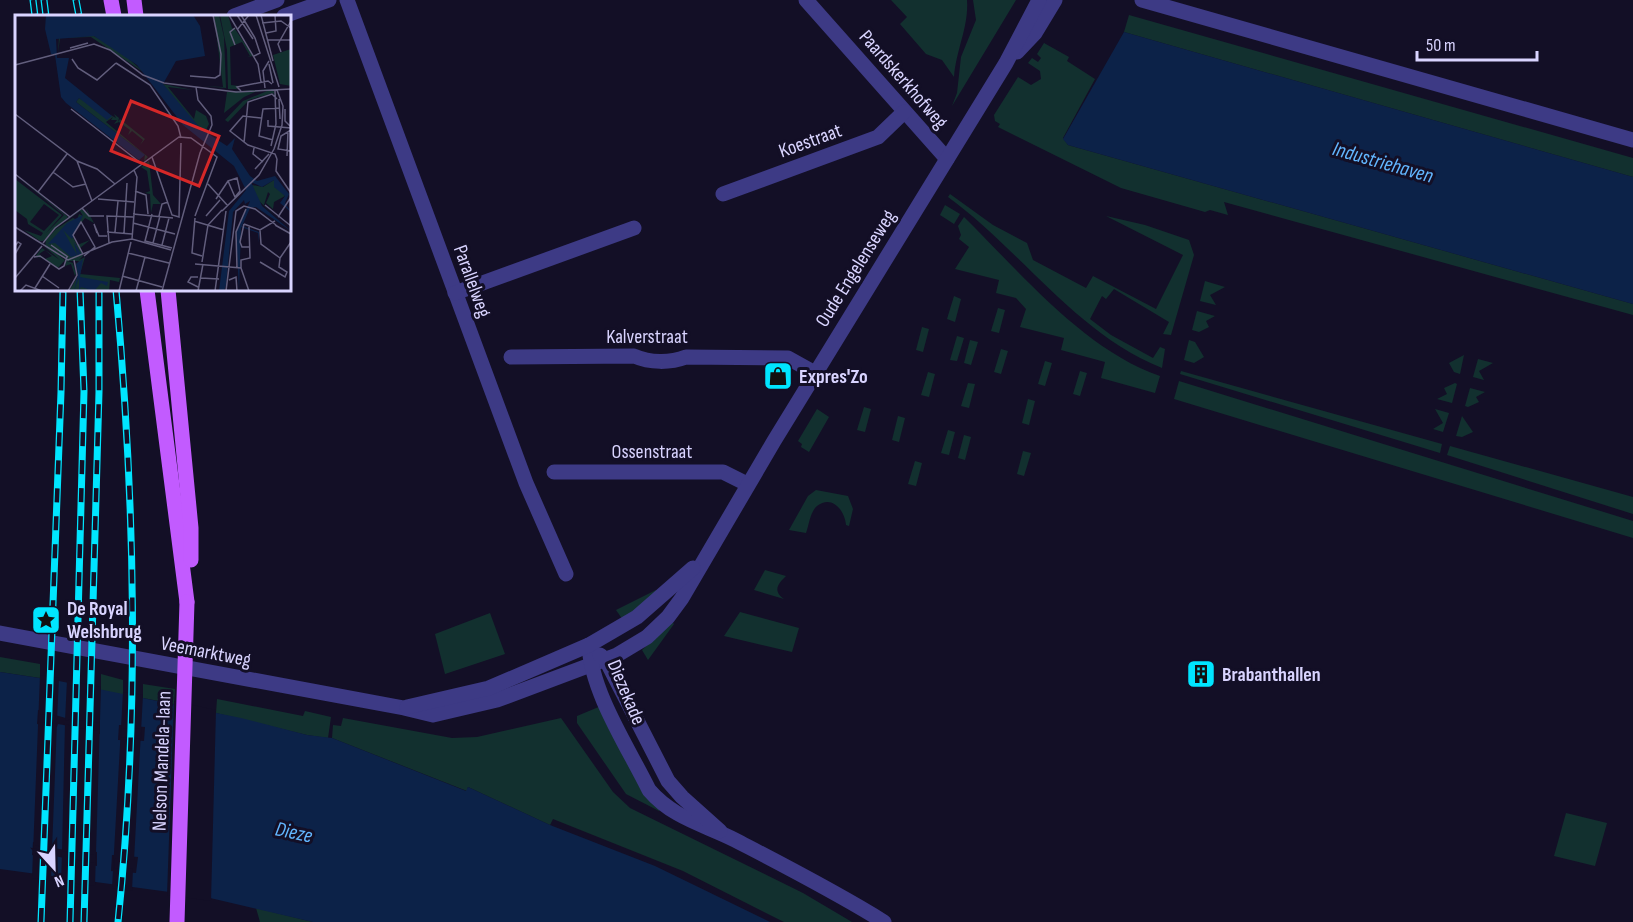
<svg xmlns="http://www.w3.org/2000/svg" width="1633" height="922" viewBox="0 0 1633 922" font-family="'Sofia Sans Condensed',sans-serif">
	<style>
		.green { fill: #12302f }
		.water { fill: #0c2248; fill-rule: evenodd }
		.pier { fill: #130f26; fill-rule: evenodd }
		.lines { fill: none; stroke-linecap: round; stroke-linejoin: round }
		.minor { stroke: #3d3a85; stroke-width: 15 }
		.major { stroke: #c25bff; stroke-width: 15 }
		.rail-casing { stroke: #00e5ff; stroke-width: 7 }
		.rail { stroke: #130f26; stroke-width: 4.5; stroke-dasharray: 14; stroke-linecap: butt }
		.major-bridge { stroke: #c25bff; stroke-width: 15 }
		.labels { text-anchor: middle; stroke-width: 6; stroke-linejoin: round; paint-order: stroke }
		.street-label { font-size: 20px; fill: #d9d4ff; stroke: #130f26 }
		.poi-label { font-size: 20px; font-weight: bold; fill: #d9d4ff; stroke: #130f26; text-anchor: start }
		.water-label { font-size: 21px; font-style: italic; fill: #62b6ff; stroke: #130f26 }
		.inset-road { fill: none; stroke: #625e7d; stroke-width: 1.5 }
		.view { fill: #d62828; fill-opacity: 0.15; stroke: #d62828; stroke-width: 3 }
		.inset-edge { fill: none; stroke: #d9d4ff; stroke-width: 3 }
	</style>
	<rect width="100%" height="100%" fill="#130f26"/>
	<g class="green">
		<path d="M891 0H967C969 26 956 50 954 77L942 60 926 54 900 24 907 17Z"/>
		<polygon points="973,0 1016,0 952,106 957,93 961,57 976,20"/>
		<polygon points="1129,15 1633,158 1633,177 1124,32"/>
		<polygon points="1044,43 1069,57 1067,61 1095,79 1063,138 1068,145 1633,304 1633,315 1224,202 1228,215 1210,210 1205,212 1121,188 998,127 1000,124 995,121 994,115 1018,77 1031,85 1041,79 1040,71 1028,63 1032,58 1038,62 1041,58 1037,54"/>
		<path d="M950 194 993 225 1027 243 1033 260 1086 288 1093 276 1156 309 1183 255 1106 216 1145 225 1189 240 1194 255 1171 335 1163 334 1169 322 1114 289 1106 299 1102 296 1090 319 1111 335 1153 358 1160 347 1165 349 1162 368C1075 333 1022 251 948 197Z"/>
		<polygon points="945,205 960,214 954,224 940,215"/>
		<path d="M964 217C1020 272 1084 350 1160 376L1155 393 1101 378 1105 362 1061 350 1064 338 1020 327 1026 309 1016 298 996 293 999 280 955 269 969 247 959 239 961 235 958 226Z"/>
		<polygon points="1205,281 1225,287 1210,295 1216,305 1200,301"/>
		<polygon points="954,296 961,299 955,322 947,319"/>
		<polygon points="998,308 1005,310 999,333 991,331"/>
		<polygon points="1197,311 1215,316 1206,321 1209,327 1199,332 1192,330"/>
		<polygon points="922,327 929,329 923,352 916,350"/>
		<polygon points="957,336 964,338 957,361 950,360"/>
		<polygon points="970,340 978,342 971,365 964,363"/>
		<polygon points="1189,340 1195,342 1204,357 1194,363 1184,360"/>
		<polygon points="1001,349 1008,351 1001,374 994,372"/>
		<polygon points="1464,355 1460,374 1454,372 1449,363"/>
		<polygon points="1478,359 1493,363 1479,371 1484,380 1473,377"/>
		<polygon points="1045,361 1052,363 1045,386 1038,384"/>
		<polygon points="1080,371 1087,373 1080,396 1073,394"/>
		<polygon points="1181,371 1442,444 1440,453 1180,374"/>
		<polygon points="928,372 935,374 929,397 921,395"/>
		<polygon points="1179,381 1633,521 1633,538 1174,399"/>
		<polygon points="968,383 975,384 969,408 961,406"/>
		<polygon points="1455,383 1457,384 1452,403 1437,399 1447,394 1444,388"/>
		<polygon points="1470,388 1485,392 1476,397 1479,402 1468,407 1465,406"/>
		<polygon points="1028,399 1035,401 1029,425 1022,423"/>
		<polygon points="864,407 871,409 865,432 857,430"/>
		<polygon points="817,409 829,417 809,452 801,447 802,444 798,441"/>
		<polygon points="1435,409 1449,413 1443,432 1433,429 1443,423"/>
		<polygon points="898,416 905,418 899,442 892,440"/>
		<polygon points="1462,416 1473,432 1462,437 1456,436"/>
		<polygon points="948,430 955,432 949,455 941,453"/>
		<polygon points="964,435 971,437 965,460 958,458"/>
		<polygon points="1450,446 1633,497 1633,514 1447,455"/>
		<polygon points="1023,451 1031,453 1024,476 1017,474"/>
		<polygon points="915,461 922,463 916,486 908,484"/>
		<path d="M816 490 848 496 853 509 849 526 846 525C845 511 832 494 817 506 810 512 809 525 806 533L789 530 808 496Z"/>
		<path d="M765 570 786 576C780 582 771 590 784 599L754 590Z"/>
		<polygon points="656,590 658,593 623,620 616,610"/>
		<polygon points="740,612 799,628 792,652 724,636"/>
		<polygon points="490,613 505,654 445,674 435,634"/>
		<polygon points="672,622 674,624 648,660 642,650"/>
		<polygon points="0,657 40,664 40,678 0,672"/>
		<polygon points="101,674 123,680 123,695 101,690"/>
		<polygon points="143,684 175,689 174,704 143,698"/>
		<polygon points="217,699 303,716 305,711 331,717 328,738 307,735 216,713"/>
		<polygon points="601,706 660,810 659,811 626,794 577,723 577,716"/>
		<polygon points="343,718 452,738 477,737 561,718 613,792 630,808 803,893 852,922 784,922 683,871 553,819 550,825 468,787 467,791 332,738 333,725 341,726"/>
		<polygon points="1566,813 1607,823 1595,866 1554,856"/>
		<polygon points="256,908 313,922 260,922"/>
	</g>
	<g class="water">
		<polygon points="1124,32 1633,177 1633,304 1068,145 1063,139"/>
		<path d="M0 672 59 681 241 718 307 735 332 738 466 791 468 787 550 825 655 866 770 922H313L206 897 0 869ZM38 710 69 719 70 716 100 721V734L69 729V726L58 724 57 727 37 724ZM119 725 145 727 144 741 118 740ZM33 842 54 845V848L65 850 66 847 97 852V866L65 861V858L54 856 53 859 32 855ZM112 855 138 857 136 873 111 871Z"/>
	</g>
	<g class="pier">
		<polygon points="40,675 59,678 57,720 55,716 40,714 40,722 55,724 57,722 52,850 35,845 35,853 52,854 51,881 32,878"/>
		<polygon points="67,680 101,687 95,886 61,882 62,854 68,858 94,863 94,855 68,851 62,852 65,723 72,727 98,731 98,723 72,719 65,721"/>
		<path d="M123 692 143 695 134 860 115 858 114 868 133 869 132 891 112 888ZM122 728 142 729 141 739 121 737Z"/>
		<polygon points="174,701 216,710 211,901 167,895"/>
	</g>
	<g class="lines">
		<g class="minor">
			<polyline points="347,0 526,483 566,574"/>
			<polyline points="806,0 947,159"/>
			<polyline points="1142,0 1633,140"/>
			<polyline points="234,16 277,0"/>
			<polyline points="284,16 329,0"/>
			<polyline points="1017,52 1035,33 1055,0"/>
			<polyline points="723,194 878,137 904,112"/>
			<polyline points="455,293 634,228"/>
			<path d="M511 357 634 356C650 363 670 363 686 357L788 358 815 373"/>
			<polyline points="554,472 723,472 747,484"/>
			<polyline points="0,633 404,708 433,715 497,700 617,655 647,637 668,617 682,598 774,441 1006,63 1039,0"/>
			<path d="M589 645C591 692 628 747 649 790 673 818 703 824 735 840 785 866 836 892 884 922"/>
			<polyline points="600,655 606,660 668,781 682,797 720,831"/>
			<polyline points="407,707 489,688 589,645 637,617 693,568"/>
		</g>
		<g class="major">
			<polyline points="111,0 114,16"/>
			<polyline points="134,0 136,16"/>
			<polyline points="147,290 187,602"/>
			<polyline points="168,290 191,528 191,560"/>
		</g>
		<g class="rail-casing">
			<g id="rail">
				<polyline points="33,0 35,16"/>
				<polyline points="44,0 46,16"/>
				<polyline points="76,0 79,16"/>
				<path d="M116 290C135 501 140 711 118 922"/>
				<polyline points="41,922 61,392 63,290"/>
				<polyline points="70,922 84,391 80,290"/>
				<polyline points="84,922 99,392 99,290"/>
			</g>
		</g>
		<use href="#rail" class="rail"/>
		<polyline class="major-bridge" points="177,922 187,602"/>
	</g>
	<defs>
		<g id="shop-square" transform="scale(1.5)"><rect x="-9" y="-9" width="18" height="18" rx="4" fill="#00e5ff" stroke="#130f26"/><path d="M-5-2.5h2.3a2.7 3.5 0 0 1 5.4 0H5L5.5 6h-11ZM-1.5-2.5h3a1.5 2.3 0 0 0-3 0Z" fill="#111"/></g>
		<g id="sight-square" transform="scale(1.5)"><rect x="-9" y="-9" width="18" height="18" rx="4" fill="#00e5ff" stroke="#130f26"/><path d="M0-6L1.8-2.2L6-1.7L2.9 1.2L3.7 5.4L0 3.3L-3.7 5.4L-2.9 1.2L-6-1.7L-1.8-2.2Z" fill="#111"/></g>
		<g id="building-square" transform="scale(1.5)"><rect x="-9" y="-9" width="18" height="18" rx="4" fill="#00e5ff" stroke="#130f26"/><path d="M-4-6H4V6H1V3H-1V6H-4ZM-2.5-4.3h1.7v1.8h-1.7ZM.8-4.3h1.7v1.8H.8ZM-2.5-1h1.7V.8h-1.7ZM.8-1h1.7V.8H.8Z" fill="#111"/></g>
	</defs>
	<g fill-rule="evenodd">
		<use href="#shop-square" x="778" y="376"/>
		<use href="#sight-square" x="46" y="620"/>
		<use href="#building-square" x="1201" y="674"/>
	</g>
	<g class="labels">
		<g class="street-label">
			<text transform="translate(904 79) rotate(49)" y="7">Paardskerkhofweg</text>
			<text transform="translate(810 140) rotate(-20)" y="7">Koestraat</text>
			<text transform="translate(855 268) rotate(-58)" y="7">Oude Engelenseweg</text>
			<text transform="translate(473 281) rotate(70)" y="7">Parallelweg</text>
			<text x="647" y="343">Kalverstraat</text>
			<text x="652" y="458">Ossenstraat</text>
			<text transform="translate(206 651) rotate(11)" y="7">Veemarktweg</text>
			<text transform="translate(627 692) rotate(67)" y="7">Diezekade</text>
			<text transform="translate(161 761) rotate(-88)" y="7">Nelson Mandela-laan</text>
		</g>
		<g class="poi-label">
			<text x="799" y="383">Expres'Zo</text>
			<text x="67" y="615">De Royal<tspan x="67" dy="23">Welshbrug</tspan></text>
			<text x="1222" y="681">Brabanthallen</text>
		</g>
		<g class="water-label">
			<text transform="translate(1383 162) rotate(16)" y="7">Industriehaven</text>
			<text transform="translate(294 832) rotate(12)" y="7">Dieze</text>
		</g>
	</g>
	<g transform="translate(15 15)">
		<rect width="276" height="276" fill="#130f26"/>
		<path d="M199 0H204L209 22 211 73 189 71 208 72ZM205 0H213L217 13 220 14 238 41 232 42 235 41 227 27 215 32 216 70 224 71 222 74H213L212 35ZM79 21 105 36 131 59 76 22 45 23 43 38 44 22ZM276 34V71L265 69 258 40ZM148 69 178 75 153 72 179 104 181 95 191 101 194 109 190 117 166 95ZM257 74 240 77 229 82 209 98 212 77 258 74 261 83 258 78 234 85 213 107 210 105 228 86ZM64 83 101 103 99 99 104 103 103 107 105 104 130 124 125 130 128 125 117 116 113 120 115 115 104 107 99 109 102 105H96L98 102 91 107 133 142 129 146 130 140 61 87ZM134 146 138 180 146 189H138L136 198 135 179 130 178 135 176 132 156 126 152ZM0 160 53 202 28 226H25L9 215 26 221 28 218 13 209 12 204 0 195V164L47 200 31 218 49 200ZM29 189 44 200 29 216 15 207ZM259 165 270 181 259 187 258 194 251 188 255 179 253 177 249 190 261 202 242 184 237 170 248 172ZM71 193 79 208 70 203 57 220 62 230 75 225 65 233 68 241 64 245 70 242 65 259 105 263 104 267 95 265 94 276H54L63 261 61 249 64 246H52L58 248 61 259 60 261 56 249 50 251 52 243 43 240 50 245 43 253 30 244 37 241 30 235 24 239 29 243 20 242 27 233 45 245 30 232 31 225 41 214 58 203 62 205 64 199 68 201 65 196 47 209 66 194 73 199Z" fill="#12302f" fill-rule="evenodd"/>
		<path d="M31 0H178L185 11 190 41 161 46 148 69 186 114 212 131 220 123 217 134 235 161 242 166 260 161 274 179 270 188 276 197 265 188 270 181 259 172V165L247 172 236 167 247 191 276 216 241 192 235 193 227 211 244 217V228L243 218 226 212 224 276 221 217 235 186 230 189 229 185 218 197 211 270 209 276H204L214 196 231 175 219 151 168 110 122 50 79 21 41 24 42 43H54L50 63 97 101 92 105 64 83 61 87 130 140 124 145 51 88 46 82 40 40 36 39 30 14ZM68 200 57 224 48 215 62 240 59 227 66 239 56 242 40 228 33 229 52 208ZM68 244 65 262 93 267 92 271 86 268 79 276 66 272 64 276V263L59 276 63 259 61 249Z" fill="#0c2248"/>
		<path class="inset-road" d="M214 0 243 49 246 67M222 0 238 24M226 0 240 23M241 0 264 72M246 0 258 46M247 8 266 6 276 13M222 15 234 0M251 18 261 16 260 0M253 25H276M220 30 215 17 220 13M55 33 73 28M266 37 263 29 276 6M239 41 245 38 240 23M57 44 63 53 82 65 101 48M101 48 135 70 163 111 166 123M254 49 258 68M0 50 79 29 95 35 128 60 149 68 221 77 276 74M175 61 200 63 205 60 206 39 198 0M250 73 248 56 254 46M226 76 222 72 253 66 257 69M264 84 265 104M56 94 127 149M270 94V106L276 112M0 99 62 146 77 186M246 103 228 101 215 116 233 130 260 139 262 144M253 105V111L276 113M276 115 266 121 263 134 276 136M258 125 244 121 248 94 264 93M229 128 233 87 257 79 262 84M256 131 261 109 260 76M239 133 238 139 248 147M272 141 273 116M137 142 157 200 164 202 166 128M262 144 261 156 276 178M62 146 82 154 100 169M240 154 254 139M38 157 58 172 71 169M0 159 55 202M193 169 213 191M120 176 131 180 133 199M23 177 52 139M83 184 119 187M201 184 213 166 222 163 225 176 220 182 213 166M250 190 276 211M67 193 74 201H89M207 196 244 160 259 134 267 110 268 91 262 75M118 199 158 203M137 199 130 226 157 233M144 201 147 189 153 187M191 201 205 185M263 202 276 182M180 203 177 238 187 241M179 206 209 215M118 208 160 219M229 209 245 215 260 206M229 209 225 227 227 232H234M260 210 276 219M0 212 53 245 97 227 117 224 156 235M245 215 246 229 265 243M92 217 117 219M100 217 103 186M82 218 79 209 84 221H92M109 218 112 168M117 224 122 162 119 155M28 228 40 213 164 122 176 123 202 142 180 201M94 228 92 201 118 202M138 228 145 201M36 230 53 242M147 230 154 203M0 231 3 227 6 229 0 239M113 238 154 248M68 239 58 220 66 207 80 232 69 241M19 242 25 241 44 254 49 251 52 242M187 247 193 210 207 195M245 247 270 262 272 257 264 252 265 243 276 227M180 249 226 253 234 276M222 253 221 217 231 194M226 253V245L235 243 234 212M27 261 44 273M107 261 147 272M0 263 27 231M186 263 204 264M214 265 221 262 222 276M183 272 173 267 176 262H183M20 273 35 249M5 276 11 270 27 276M53 276 62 260 59 245M104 276 116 227M121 276 130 242M147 276 185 138 197 110 196 101 183 85 181 72M183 276 188 249M200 276 211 196M211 276 221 196 229 191 240 194 261 210"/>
		<path class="view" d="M116 86 204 121 184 171 96 136Z"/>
		<rect width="276" height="276" class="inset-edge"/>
	</g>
	<g transform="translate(54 868) rotate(158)" stroke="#130f26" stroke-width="4.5" paint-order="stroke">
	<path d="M0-4.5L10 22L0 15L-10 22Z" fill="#d9d4ff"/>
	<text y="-9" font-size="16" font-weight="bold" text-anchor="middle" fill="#d9d4ff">N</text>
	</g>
	<path d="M1417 51v9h120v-9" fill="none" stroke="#d9d4ff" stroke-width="3"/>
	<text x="1426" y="51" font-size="18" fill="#d9d4ff" stroke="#130f26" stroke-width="4.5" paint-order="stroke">50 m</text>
</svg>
